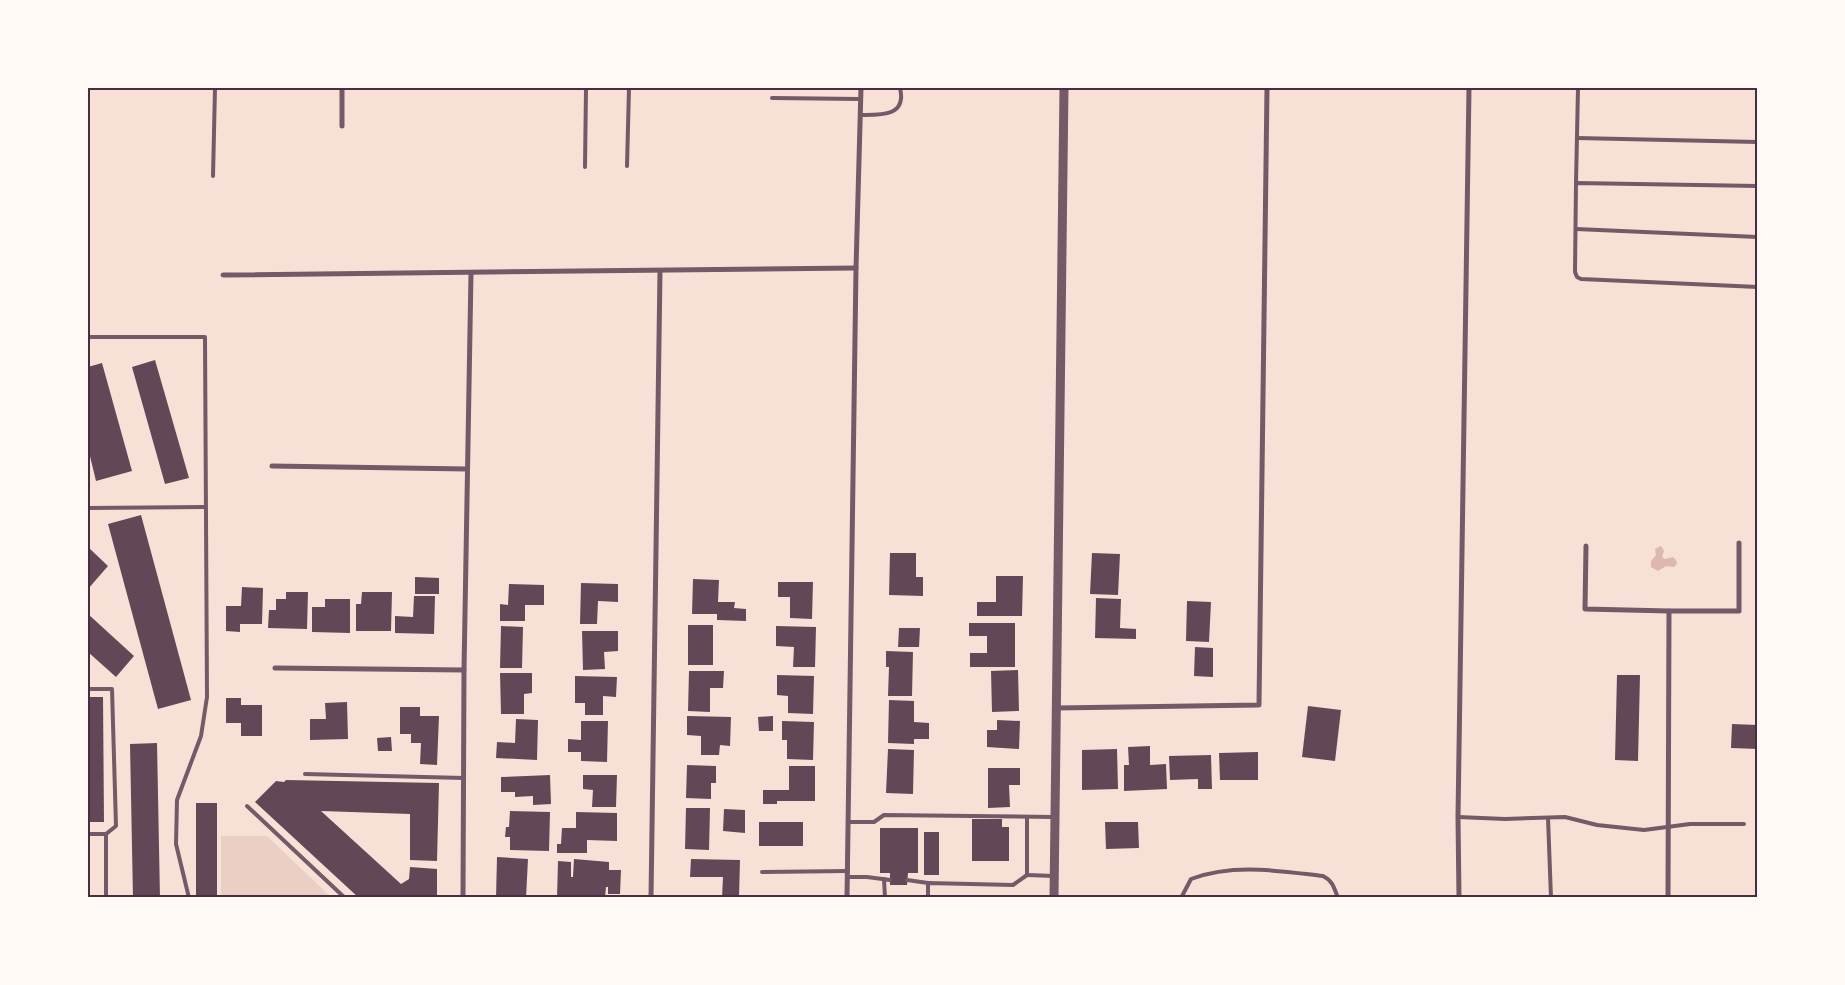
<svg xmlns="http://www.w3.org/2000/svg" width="1845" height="985" viewBox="0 0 1845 985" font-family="'Golos Text',sans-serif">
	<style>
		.green { fill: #ebcfc5 }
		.water { fill: #dcb8b0 }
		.building { fill: #644757 }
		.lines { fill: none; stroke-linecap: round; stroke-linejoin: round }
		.service { stroke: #755966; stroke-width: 4 }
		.minor { stroke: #755966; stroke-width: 5 }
		.tertiary { stroke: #755966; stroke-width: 9 }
		.neatline { fill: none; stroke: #4a2c40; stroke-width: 2 }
	</style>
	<rect width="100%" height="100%" fill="#f7e1d7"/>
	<polygon class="green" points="221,836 267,836 331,897 221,897"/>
	<polygon class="water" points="1661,546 1664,551 1662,557 1665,559 1673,557 1676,560 1677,564 1674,567 1666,566 1658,571 1651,567 1651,561 1656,555 1655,549"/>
	<g class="building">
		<polygon points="155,360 189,478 165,484 132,367"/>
		<polygon points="102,363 132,471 96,481 88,448 88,367"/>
		<polygon points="141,515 191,700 158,709 108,524"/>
		<polygon points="88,547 108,566 88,589"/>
		<polygon points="890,553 916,553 916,577 923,577 923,596 889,595"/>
		<polygon points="1092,553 1120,554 1118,595 1090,594"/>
		<polygon points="996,576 1023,576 1022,616 977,616 977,602 996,602"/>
		<polygon points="415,577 439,578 439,594 415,594"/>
		<polygon points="693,579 719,580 718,602 735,602 734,608 746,609 746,621 717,620 717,614 692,614"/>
		<polygon points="778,582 813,582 812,619 790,618 790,597 778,597"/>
		<polygon points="581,583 618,584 618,602 598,601 597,624 580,624"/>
		<polygon points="509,584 544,585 544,605 525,605 525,621 500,621 500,604 508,605"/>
		<polygon points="242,587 263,588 262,624 240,624 240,632 226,631 226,606 241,606"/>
		<polygon points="286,592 308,592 307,629 268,628 269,610 276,610 276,599 286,599"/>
		<polygon points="362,592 392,592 391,631 356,631 356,604 361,604"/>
		<polygon points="414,596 435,596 434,634 395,633 395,616 413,617"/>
		<polygon points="1096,598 1121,599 1120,628 1136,629 1136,639 1095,638"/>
		<polygon points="325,599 350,599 350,633 312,632 312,607 325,607"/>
		<polygon points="1187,601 1211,602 1209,642 1186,641"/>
		<polygon points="88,614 134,656 116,677 88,652"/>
		<polygon points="969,623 1015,623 1015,667 970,667 970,653 987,653 987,636 969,636"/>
		<rect x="688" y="625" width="25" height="40"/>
		<polygon points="501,626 523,627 522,668 500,668"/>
		<polygon points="776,626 816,627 815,667 793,667 794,647 776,646"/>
		<polygon points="899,628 920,628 919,647 898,647"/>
		<polygon points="582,631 618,631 618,651 604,652 605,669 583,670"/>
		<polygon points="1195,647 1213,648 1213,677 1194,676"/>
		<polygon points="886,651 913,652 912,696 888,696 889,667 886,667"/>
		<polygon points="1018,670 1019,711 992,712 991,671"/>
		<polygon points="689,671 724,671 723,688 710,688 710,712 688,711"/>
		<polygon points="500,673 532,673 532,693 524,694 524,714 501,714"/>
		<polygon points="777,675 814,676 813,714 788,713 788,696 777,695"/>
		<polygon points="1617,675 1640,675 1638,761 1615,760"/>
		<polygon points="575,676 617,677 616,697 603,696 603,715 585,715 585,703 575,703"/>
		<polygon points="88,697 103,697 104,822 88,822"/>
		<polygon points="226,698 241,698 241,705 262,705 262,736 241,736 241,723 226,723"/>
		<polygon points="889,700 914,701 914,722 929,723 929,739 914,739 914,744 888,743"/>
		<polygon points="347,702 348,739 310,740 310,719 326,719 325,703"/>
		<polygon points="1308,706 1341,710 1335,761 1302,757"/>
		<polygon points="400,707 420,707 420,716 439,716 437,765 420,764 421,743 411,743 411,734 400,734"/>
		<polygon points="687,716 731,717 730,746 720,745 719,755 701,755 701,736 687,735"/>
		<polygon points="773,716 773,731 759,731 758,717"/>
		<polygon points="516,719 538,720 537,760 496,758 497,742 515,743"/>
		<polygon points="997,720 1020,721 1019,749 987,747 987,730 997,730"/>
		<polygon points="581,721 608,721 607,762 581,761 581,752 568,752 568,739 581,740"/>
		<polygon points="782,721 814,722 813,760 787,759 787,740 782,740"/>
		<polygon points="1732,724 1758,725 1758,749 1731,748"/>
		<polygon points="391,737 392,751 378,751 377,738"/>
		<polygon points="157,743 160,898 133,898 130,744"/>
		<polygon points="1150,746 1150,765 1166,764 1167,789 1124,791 1124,765 1129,765 1128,747"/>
		<polygon points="888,749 914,750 913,794 886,793"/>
		<polygon points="1117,749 1118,789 1082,790 1082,750"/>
		<polygon points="1258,752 1258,780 1220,780 1219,753"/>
		<polygon points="1211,755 1212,789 1198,789 1198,779 1170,780 1169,756"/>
		<polygon points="687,765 716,766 716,783 711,783 711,799 686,798"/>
		<polygon points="789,766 815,766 815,801 777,801 777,804 763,804 763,790 789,790"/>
		<polygon points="988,768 1020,768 1020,785 1009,785 1010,807 988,808"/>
		<polygon points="550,775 551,804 533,805 533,796 515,797 515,792 501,792 501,777"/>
		<polygon points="583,775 617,775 616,807 592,807 593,790 583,789"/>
		<polygon points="286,780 439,783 437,861 410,860 410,814 321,811 401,884 409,879 410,867 437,869 437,898 359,898 255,802 276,781 284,782"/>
		<rect x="196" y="803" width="21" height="93"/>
		<polygon points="686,808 710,808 709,850 685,849"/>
		<polygon points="724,809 745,810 745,833 723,831"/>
		<polygon points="510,811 550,812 549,851 510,850 510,837 505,837 506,827 509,827"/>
		<polygon points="576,812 617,813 617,841 587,840 587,853 557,853 557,844 561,844 562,828 576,828"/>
		<polygon points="972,819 1002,819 1002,827 1009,827 1009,861 972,861"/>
		<rect x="759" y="822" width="44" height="24"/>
		<polygon points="1105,822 1138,822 1139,848 1106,849"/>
		<polygon points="880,828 918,828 918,873 908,873 907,885 890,885 890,873 880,873"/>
		<rect x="924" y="832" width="15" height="43"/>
		<polygon points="497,857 528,859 526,898 496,898"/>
		<polygon points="574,859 609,862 609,870 621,870 620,894 608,894 608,887 606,887 605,898 557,898 558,861 571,862 571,877 573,877"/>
		<polygon points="691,859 740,860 739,898 722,898 723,877 690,877"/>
	</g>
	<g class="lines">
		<g class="service">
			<polyline points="772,98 860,99"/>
			<path d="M860 115C880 115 907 117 900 88"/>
			<polyline points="1577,138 1758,142"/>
			<polyline points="627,166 629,88"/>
			<polyline points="585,167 586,88"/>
			<polyline points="213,176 215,88"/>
			<polyline points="1576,183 1578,88"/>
			<polyline points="1758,186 1576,183 1575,272 1577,277 1581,279 1758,287"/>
			<polyline points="1576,229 1758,237"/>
			<polyline points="88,337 205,337 207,697 201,736 177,800 176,844 189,898"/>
			<polyline points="88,508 205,507"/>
			<polyline points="88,689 112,689 116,826 106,834 88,834"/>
			<polyline points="305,774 464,778"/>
			<polyline points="247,806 345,898"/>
			<polyline points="1458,817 1505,819 1565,817 1597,825 1644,830 1690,824 1744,824"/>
			<polyline points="1548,818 1551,898"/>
			<polyline points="848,822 874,822 884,815 1054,817"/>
			<polyline points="106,834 106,898"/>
			<polyline points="762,872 848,871"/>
			<polyline points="1027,875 1054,876"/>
			<polyline points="848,877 867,877 890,880"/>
			<polyline points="884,879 885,898"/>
			<polyline points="907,880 928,883"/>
			<polyline points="928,898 928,883 1013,885 1027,875 1027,817"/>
			<path d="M1181 898 1191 879C1234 863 1279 871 1323 876 1333 881 1334 888 1338 898"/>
		</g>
		<g class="minor">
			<polyline points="342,88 342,126"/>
			<polyline points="223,275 856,268"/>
			<polyline points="272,466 467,469"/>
			<polyline points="1586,546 1585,609 1669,611 1668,898"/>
			<polyline points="1669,611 1739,611 1739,543"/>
			<polyline points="275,668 464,670"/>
			<polyline points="1056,708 1259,705 1267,88"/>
			<polyline points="463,898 464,670 471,273"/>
			<polyline points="651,898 660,271"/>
			<polyline points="847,898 856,268 861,88"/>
			<polyline points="1459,898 1458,817 1469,88"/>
		</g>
		<polyline class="tertiary" points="1054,898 1064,88"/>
	</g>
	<rect width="1845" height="985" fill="none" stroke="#fffaf5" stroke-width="178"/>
	<rect x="89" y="89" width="1667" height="807" class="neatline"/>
</svg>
